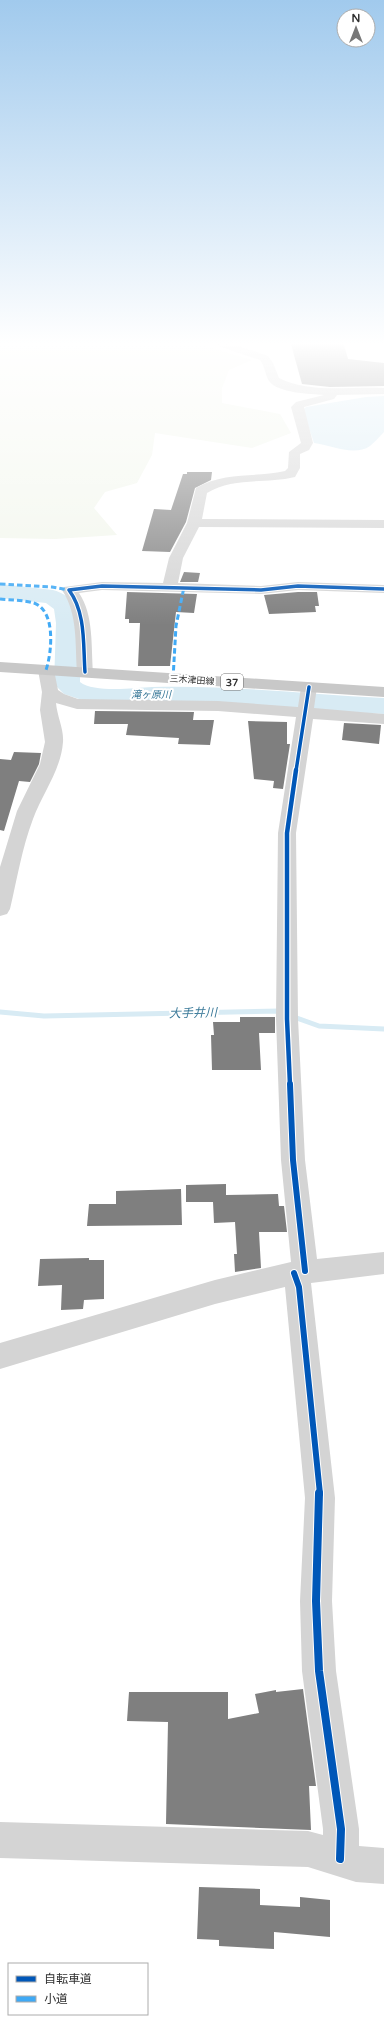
<svg xmlns="http://www.w3.org/2000/svg" width="384" height="2023" viewBox="0 0 384 2023" font-family="'Varela Round','Noto Sans JP',sans-serif">
	<style>
		.green { fill: #f2f6ec }
		.water { fill: #d8ebf4 }
		.lines { fill: none; stroke-linecap: round; stroke-linejoin: round }
		.stream { stroke: #d8ebf4; stroke-width: 5 }
		.river { fill: #d8ebf4; fill-rule: evenodd }
		.building { fill: #7f7f7f }
		.minor { fill: #d4d4d4; fill-rule: evenodd }
		.primary { fill: #c8c8c8; fill-rule: evenodd }
		.quiet { stroke: #3fa9f5; stroke-width: 3; stroke-dasharray: 5.5 3; stroke-linecap: butt }
		.cycleway-far3-casing { stroke: #fff; stroke-width: 5.5 }
		.cycleway-far2-casing { stroke: #fff; stroke-width: 7 }
		.cycleway-far1-casing { stroke: #fff; stroke-width: 8 }
		.cycleway-casing { stroke: #fff; stroke-width: 10 }
		.cycleway-far3 { stroke: #0057b8; stroke-width: 3.5 }
		.cycleway-far2 { stroke: #0057b8; stroke-width: 4.5 }
		.cycleway-far1 { stroke: #0057b8; stroke-width: 6 }
		.cycleway { stroke: #0057b8; stroke-width: 8 }
		.labels { text-anchor: middle; stroke-width: 4; stroke-linejoin: round; paint-order: stroke }
		.far-street-label { font-size: 9px; fill: #303030; stroke: #fff }
		.shield { fill: #fff; stroke: #6e6e6e; stroke-width: 1 }
		.shield-label { font-size: 10px; font-weight: bold; fill: #303030 }
		.far-water-label { font-size: 10px; font-style: italic; fill: #387898; stroke: #fff }
		.water-label { font-size: 12px; font-style: italic; fill: #387898; stroke: #fff }
	</style>
	<rect width="100%" height="100%" fill="#fff"/>
	<polygon class="green" points="0,342 176,342 209,347 252,360 229,370 222,388 222,403 280,414 291,433 252,448 155,433 152,455 137,483 105,492 94,508 117,535 55,539 0,538"/>
	<path class="water" d="M384 396V432C379 437 375 442 370 446 354 457 331 445 314 443L303 410 306 407 366 397Z"/>
	<g class="lines">
		<g class="stream">
			<polyline points="0,1012 44,1016 279,1011 283,1013"/>
			<polyline points="291,1016 319,1026 384,1029"/>
		</g>
		<path class="river" d="M0 584 53 590C62 592 73 599 77 608 84 628 80 660 80 682 94 693 134 688 152 687 229 685 307 694 384 698V714L179 702 112 704 88 702 64 694 54 684 56 623 54 609 46 603 0 598Z"/>
	</g>
	<g class="building">
		<polygon points="303,342 343,342 348,359 384,363 384,386 330,387 302,384 291,344 303,344"/>
		<polygon points="187,472 212,472 211,480 195,488 186,522 170,552 142,551 154,509 171,510 183,474 187,474"/>
		<polygon points="184,572 200,573 198,582 180,582"/>
		<polygon points="127,592 197,594 194,613 176,612 170,666 138,666 140,623 129,623 129,619 125,619"/>
		<polygon points="298,592 317,592 319,606 315,606 316,612 269,614 264,595"/>
		<polygon points="95,711 194,712 193,720 214,720 210,745 178,744 179,738 126,735 128,724 94,724"/>
		<polygon points="248,721 287,722 287,744 290,744 283,789 273,788 274,781 254,779"/>
		<polygon points="344,723 381,725 379,744 342,740"/>
		<polygon points="14,752 41,753 39,764 30,782 19,781 4,831 0,830 0,759 11,760"/>
		<polygon points="240,1017 275,1017 275,1033 259,1033 261,1070 212,1070 211,1035 214,1035 213,1022 240,1022"/>
		<polygon points="226,1184 226,1195 278,1194 279,1206 284,1206 287,1232 259,1232 261,1268 235,1272 234,1254 237,1254 235,1222 214,1223 213,1202 186,1202 186,1185"/>
		<polygon points="181,1189 182,1225 87,1226 89,1204 116,1204 116,1191"/>
		<polygon points="89,1258 89,1260 104,1260 104,1299 84,1300 83,1309 61,1310 62,1285 38,1286 40,1259"/>
		<polygon points="303,1689 316,1786 309,1786 311,1830 166,1824 168,1722 127,1721 129,1692 228,1692 228,1719 259,1713 255,1694 276,1690 276,1692"/>
		<polygon points="199,1887 260,1889 260,1905 300,1907 300,1897 330,1900 330,1937 274,1932 274,1949 219,1946 219,1940 197,1939"/>
	</g>
	<g class="lines">
		<g class="minor">
			<path d="M211 342H226L268 356 273 363 279 378C311 394 349 386 384 388V394L337 395 334 399 304 407 313 443 309 450 300 454V468L295 477C266 484 233 477 207 493L202 519 384 520V528L199 527 183 558 178 583 261 586 298 582 384 585V593L298 590 261 594 102 590 79 593C94 615 91 647 93 672L91 675 85 677 79 675 77 672C75 644 78 614 62 590L64 587 102 582 163 583 169 558 187 523 196 488C225 471 255 478 285 471L288 468 289 452 301 443 291 407 296 402 324 395C311 394 277 393 269 381 265 375 265 366 260 360L212 344Z"/>
			<path d="M46 665 52 667 54 670 58 690 64 694 78 699 218 701 298 707 301 687 303 684 309 682 315 684 317 687 314 708 384 714V724L313 719 296 833 298 1019 305 1160 317 1259 384 1252V1274L311 1283 335 1498 332 1601 336 1671 359 1829V1846L384 1848V1884L356 1882 308 1867 0 1858V1822L308 1831 323 1835V1829L302 1671 300 1601 305 1498 285 1287 215 1304 0 1369V1343L215 1280 291 1262 281 1160 276 1019 278 833 296 717 218 711 77 709 56 703C57 716 64 729 63 742 61 770 42 794 33 819 22 848 17 879 10 909L7 914 0 916V867L4 854 17 811 40 764 45 742 40 710 42 692 38 670 40 667Z"/>
		</g>
		<polygon class="primary" points="0,662 384,687 384,697 0,672"/>
		<g class="quiet">
			<polyline points="0,584 52,587 69,590"/>
			<path d="M0 599C10 600 24 600 34 603 56 611 52 652 46 670"/>
			<polyline points="173,679 176,626 184,587"/>
		</g>
		<g class="cycleway-far3-casing">
			<g id="cycleway-far3">
				<path d="M85 672C83 644 86 613 69 590L102 586 261 590 298 586 384 589"/>
				<polyline points="296,771 309,687"/>
			</g>
		</g>
		<g class="cycleway-far2-casing">
			<polyline id="cycleway-far2" points="290,1085 287,1019 287,833 296,770"/>
		</g>
		<g class="cycleway-far1-casing">
			<g id="cycleway-far1">
				<polyline points="290,1084 293,1160 305,1271"/>
				<polyline points="294,1273 299,1287 320,1494"/>
			</g>
		</g>
		<g class="cycleway-casing">
			<polyline id="cycleway" points="319,1493 316,1601 319,1671 341,1829 340,1859"/>
		</g>
		<use href="#cycleway-far3" class="cycleway-far3"/>
		<use href="#cycleway-far2" class="cycleway-far2"/>
		<use href="#cycleway-far1" class="cycleway-far1"/>
		<use href="#cycleway" class="cycleway"/>
	</g>
	<linearGradient id="sky" x2="0" y2="1"><stop stop-color="#a1caed"/><stop offset="0.55" stop-color="#fff"/><stop offset="1" stop-color="#fff" stop-opacity="0"/></linearGradient>
	<rect width="384" height="625" fill="url(#sky)"/>
	<g class="labels">
		<g class="far-street-label">
			<text transform="translate(192 680) rotate(4)" y="3">三木津田線</text>
		</g>
		<rect class="shield" x="221" y="674" width="22" height="16" rx="3"/>
		<g class="shield-label">
			<text x="232" y="686">37</text>
		</g>
		<g class="far-water-label">
			<text x="151" y="698">滝ヶ原川</text>
		</g>
		<g class="water-label">
			<text transform="translate(193 1013) rotate(-1)" y="4">大手井川</text>
		</g>
	</g>
	<rect x="8" y="1963" width="140" height="52" fill="#ffffff" stroke="#acacac"/>
	<rect x="16" y="1976" width="20" height="6" fill="#0057b8" stroke="#acacac"/>
	<text x="44" y="1983" font-size="12" fill="#303030">自転車道</text>
	<rect x="16" y="1996" width="20" height="6" fill="#3fa9f5" stroke="#acacac"/>
	<text x="44" y="2003" font-size="12" fill="#303030">小道</text>
	<g transform="translate(356 28)"><circle r="19" fill="#ffffff" stroke="#acacac"/>
	<path d="M0-3L7 15L0 10L-7 15Z" fill="#787878"/>
	<text y="-6" font-size="11" font-weight="bold" text-anchor="middle" fill="#303030">N</text>
	</g>
</svg>
